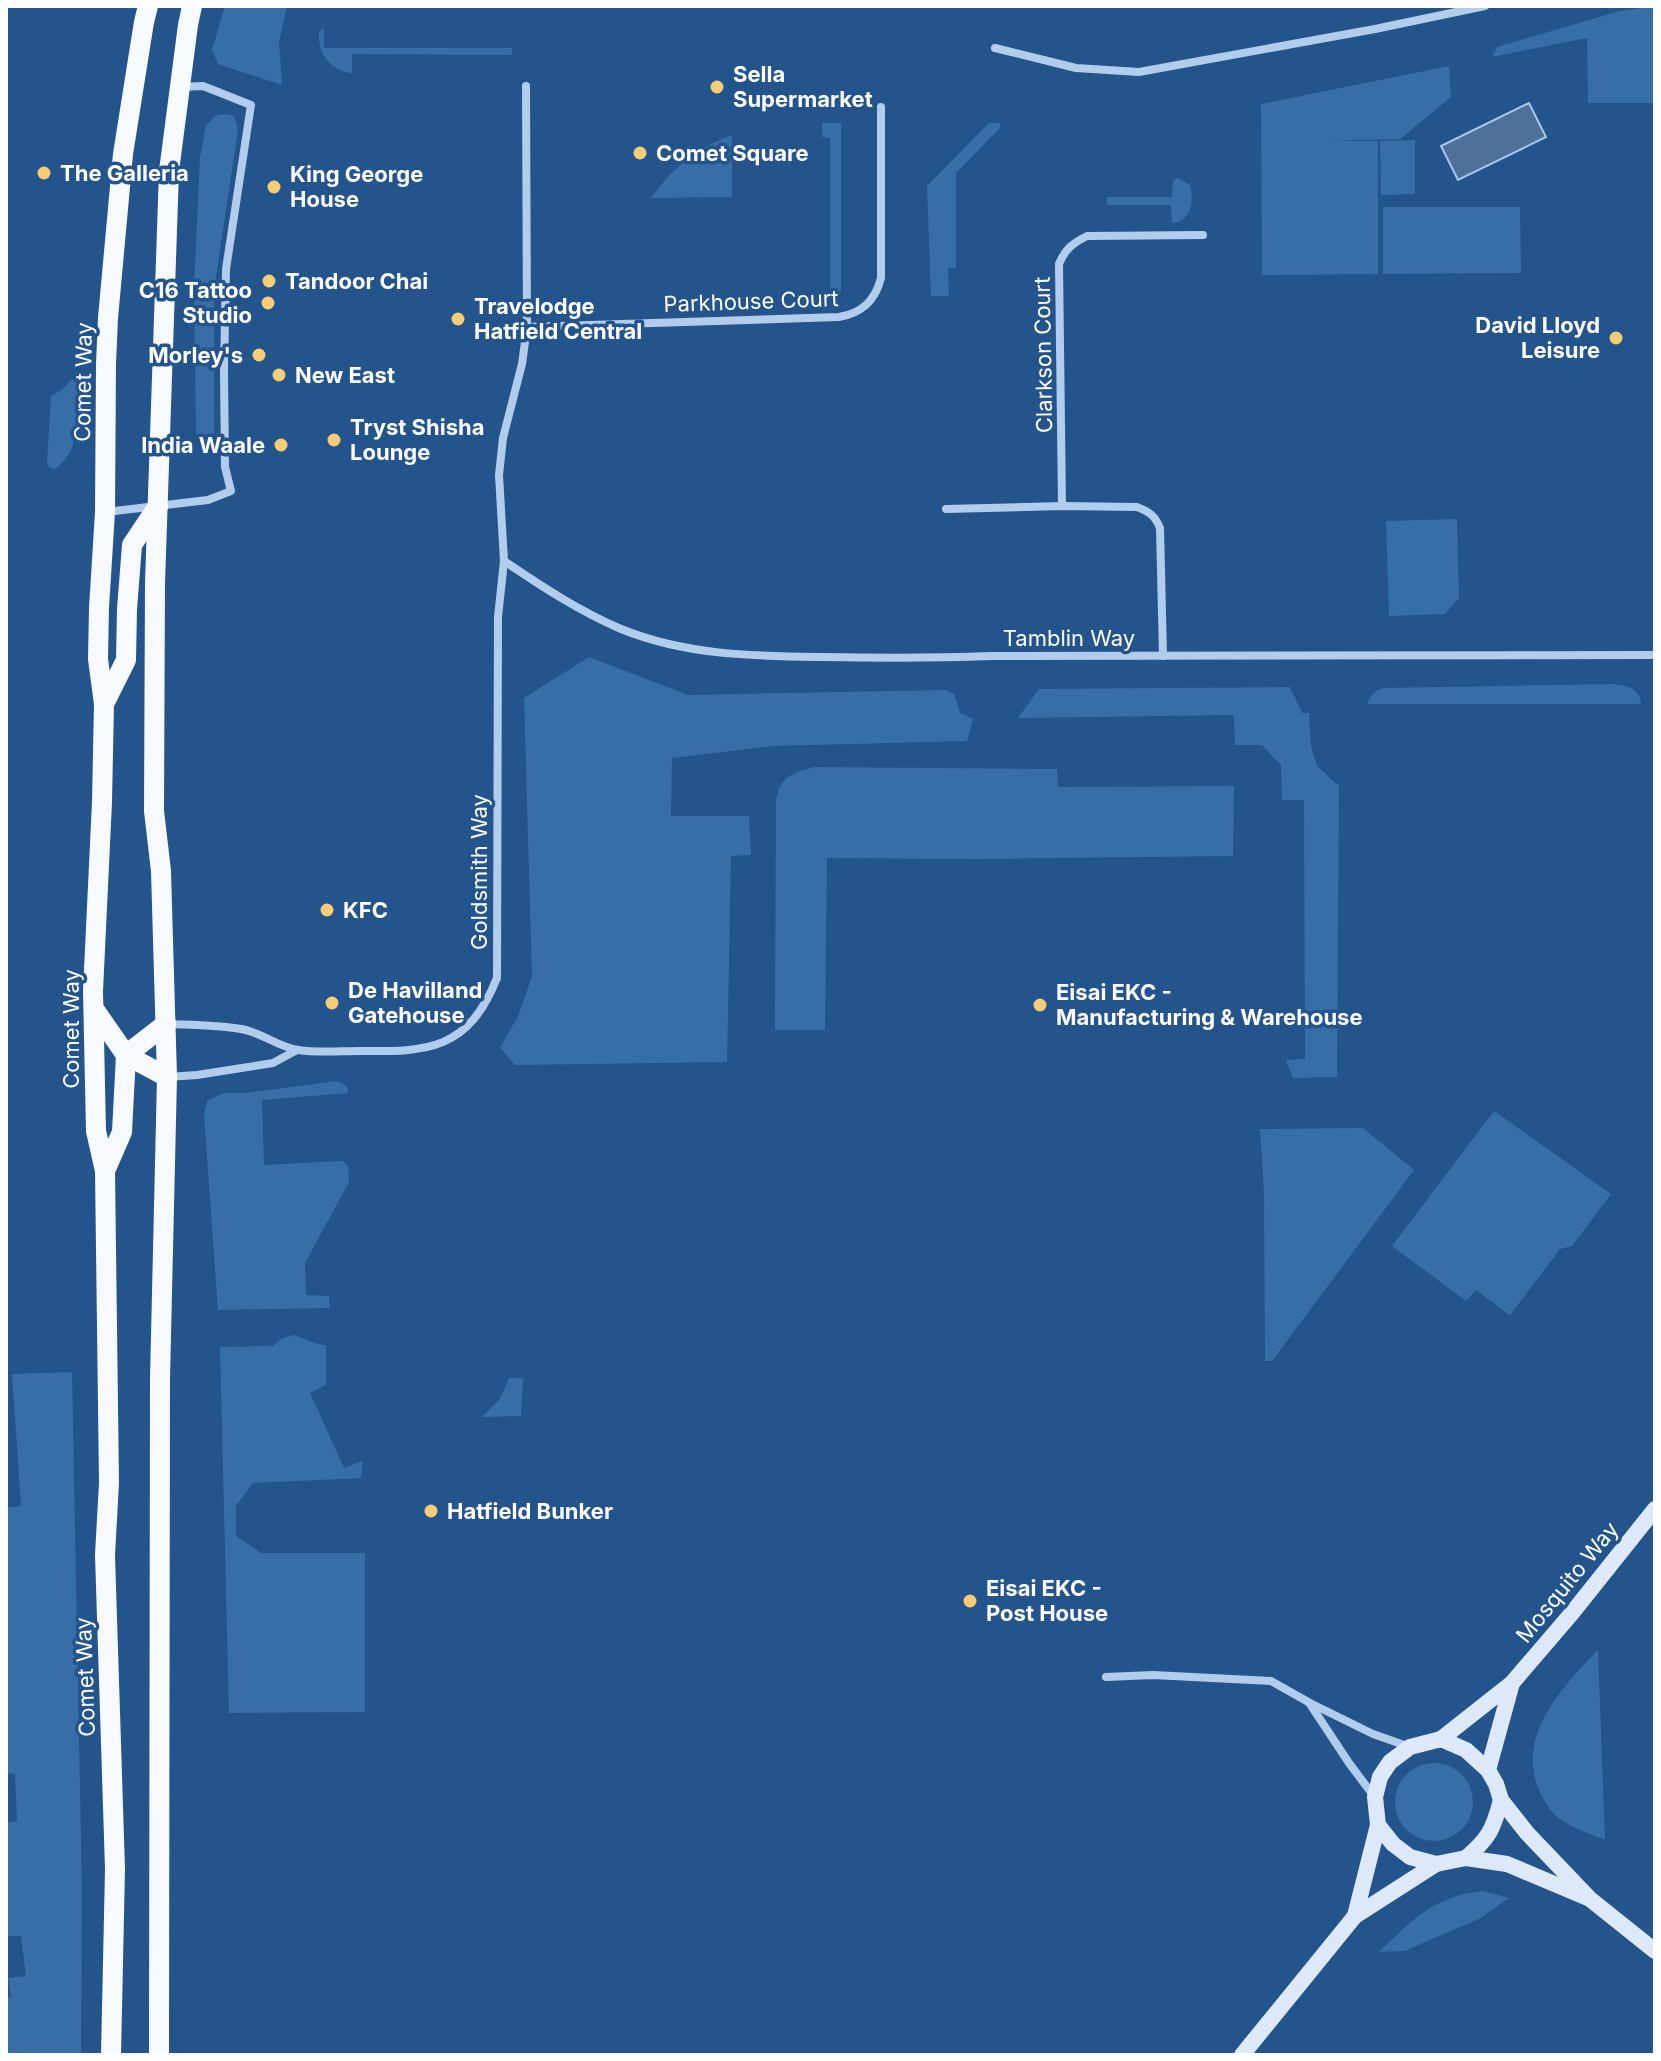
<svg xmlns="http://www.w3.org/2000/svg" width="1661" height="2061" viewBox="0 0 1661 2061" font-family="Inter,sans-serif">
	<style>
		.green { fill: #386ea8 }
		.water { fill: #4f7098; stroke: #a6c8eb; stroke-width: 2 }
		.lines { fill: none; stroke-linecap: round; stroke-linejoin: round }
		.street { stroke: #b2cdeb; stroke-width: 8 }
		.secondary { stroke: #dde9f8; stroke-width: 16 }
		.primary { stroke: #f6f9fe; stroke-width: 20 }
		.poi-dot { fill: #f5cd75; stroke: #24548c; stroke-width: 3 }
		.labels { text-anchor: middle; stroke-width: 7; stroke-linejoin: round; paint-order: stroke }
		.poi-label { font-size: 22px; font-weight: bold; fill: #fff; stroke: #24548c; text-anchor: start }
		.street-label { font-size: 22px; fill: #fff; stroke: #24548c }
	</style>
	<rect width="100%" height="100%" fill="#24548c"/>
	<g class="green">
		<polygon points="225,6 287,6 279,42 282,85 218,64 212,50"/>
		<polygon points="1655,6 1655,103 1588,103 1587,38 1492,57 1497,47 1620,11"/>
		<path d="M324 28V48H512V55L352 54V73C329 70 318 54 319 32Z"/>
		<polygon points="1449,66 1451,97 1400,139 1326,141 1378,141 1378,274 1262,275 1261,104"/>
		<polygon points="225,114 234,116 238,130 214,290 214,446 208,448 201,445 196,433 194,289 200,157 206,126 215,116"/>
		<polygon points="822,123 841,123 841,294 830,294 830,138 822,137"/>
		<polygon points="989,123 1000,123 1000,128 956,173 956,268 948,268 949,296 931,296 927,186"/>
		<path d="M732 135V197L651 198C672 168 697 148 732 135Z"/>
		<polygon points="1415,140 1415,194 1381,195 1380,141"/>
		<path d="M1178 178 1190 185C1194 202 1192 221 1172 223L1171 205H1107V197H1172L1173 180Z"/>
		<polygon points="1383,207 1520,207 1521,273 1383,274"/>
		<path d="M73 378 80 382 83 390 72 448C68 457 63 463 55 469L50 468 47 464 51 396 62 390Z"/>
		<polygon points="1457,519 1459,598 1445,614 1389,616 1386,521"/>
		<polygon points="589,657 688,695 946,690 954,694 960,713 973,719 967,741 772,746 672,758 671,816 749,816 751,855 731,856 727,1062 515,1065 500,1048 519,1014 532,976 524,698"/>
		<path d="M1613 684C1627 686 1640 688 1641 704H1367L1373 693 1383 688Z"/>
		<polygon points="1290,687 1302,713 1309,713 1311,746 1317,766 1339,786 1337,1077 1293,1078 1286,1060 1305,1059 1304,800 1282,800 1281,765 1262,745 1235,745 1234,715 1018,718 1039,689"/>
		<path d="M814 767 1057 769 1058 787 1234 786 1233 856 979 859 827 858 825 1030H775L776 801C780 775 792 774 814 767Z"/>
		<polygon points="336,1081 347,1086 348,1093 262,1100 264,1165 342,1161 348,1166 349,1182 305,1263 306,1295 329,1296 330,1308 218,1310 204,1114 207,1101 224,1093 246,1093"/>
		<polygon points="1494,1111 1611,1194 1572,1246 1560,1249 1510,1315 1476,1290 1466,1301 1392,1246"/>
		<polygon points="1363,1128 1414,1170 1272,1361 1265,1361 1264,1193 1260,1129"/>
		<path d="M294 1335C305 1338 314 1345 326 1345V1385L310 1393 344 1468 363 1461 361 1478 253 1483 236 1506V1536L261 1553H365V1712L229 1713 220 1347 273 1346 281 1339Z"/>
		<polygon points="72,1372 82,1895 81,2055 6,2055 6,1998 11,1997 8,1978 26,1976 21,1936 6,1936 6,1823 17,1821 15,1774 6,1773 6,1667 8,1666 8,1621 6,1620 6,1508 21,1506 12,1374"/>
		<polygon points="509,1378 523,1378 521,1416 482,1417 500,1399"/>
		<path d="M1598 1650 1605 1840C1591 1834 1572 1828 1560 1819 1552 1813 1545 1803 1541 1794 1513 1739 1562 1687 1598 1650Z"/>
		<circle cx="1434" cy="1802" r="39"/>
		<path d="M1483 1891 1509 1898 1479 1919 1404 1951 1379 1952C1412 1920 1434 1896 1483 1891Z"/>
	</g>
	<polygon class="water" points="1529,103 1546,137 1458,180 1441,146"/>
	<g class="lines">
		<g class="street">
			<polyline points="995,48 1076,68 1139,72 1375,29 1485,6"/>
			<path d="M527 327 839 317C862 313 875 301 881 278V107"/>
			<path d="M1062 506 1059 264C1065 249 1073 243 1087 236L1203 235"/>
			<path d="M946 509 1062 506 1137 507C1150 512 1155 516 1160 528L1163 656"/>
			<polyline points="106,512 208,500 231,491 225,467 224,371 226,269 251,105 203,86 181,87"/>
			<path d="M504 561C541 586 579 611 621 629 688 656 755 656 826 657 882 658 937 658 992 656L1655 655"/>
			<path d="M168 1024C192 1025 217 1025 241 1029 261 1032 278 1047 298 1050 318 1053 340 1051 359 1051 429 1052 468 1050 497 978L498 617 504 561 499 475 503 438 522 364 527 327 526 86"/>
			<polyline points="167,1077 197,1075 273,1063 297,1050"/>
			<polyline points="1106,1677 1153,1675 1271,1681 1310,1703 1373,1734 1410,1747"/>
			<polyline points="1310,1704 1349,1763 1373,1795"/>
		</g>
		<g class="secondary">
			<polyline points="1441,1739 1512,1683 1572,1613 1655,1509"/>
			<polyline points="1488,1770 1512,1683"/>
			<path d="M1466 1858C1489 1838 1493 1830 1501 1800"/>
			<polyline points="1590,1899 1507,1864 1466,1858 1436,1864 1410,1857 1393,1844 1378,1825 1375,1797 1380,1777 1390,1762 1410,1747 1441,1739 1466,1750 1488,1770 1496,1784 1501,1800 1527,1833 1590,1899 1655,1951"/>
			<polyline points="1355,1916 1378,1825"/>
			<polyline points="1242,2055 1355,1916 1436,1864"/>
		</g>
		<g class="primary">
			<polyline points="104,704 126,660 127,609 132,545 158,506"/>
			<polyline points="94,1009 126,1055 167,1077"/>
			<polyline points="105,1171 122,1132 126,1055 166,1024"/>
			<polyline points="111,2055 115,1869 105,1555 109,1483 105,1171 96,1131 93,991 102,802 104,704 98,659 99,608 105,512 106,364 108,318 123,154 144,22 148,6"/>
			<polyline points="159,2055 160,1379 167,1077 161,871 154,811 155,583 169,171 188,25 192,6"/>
		</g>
	</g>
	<g class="poi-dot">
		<circle cx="717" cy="87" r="8"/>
		<circle cx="640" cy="153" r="8"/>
		<circle cx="44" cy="173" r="8"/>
		<circle cx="274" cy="187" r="8"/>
		<circle cx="269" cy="281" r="8"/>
		<circle cx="268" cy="303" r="8"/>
		<circle cx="458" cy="319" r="8"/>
		<circle cx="1616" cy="338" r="8"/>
		<circle cx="259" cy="355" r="8"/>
		<circle cx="279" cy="375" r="8"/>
		<circle cx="334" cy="440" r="8"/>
		<circle cx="281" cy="445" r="8"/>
		<circle cx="327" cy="910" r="8"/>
		<circle cx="332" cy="1003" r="8"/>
		<circle cx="1040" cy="1005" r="8"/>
		<circle cx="431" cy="1511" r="8"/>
		<circle cx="970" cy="1601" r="8"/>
	</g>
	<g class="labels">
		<g class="poi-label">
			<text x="733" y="82">Sella<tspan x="733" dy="25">Supermarket</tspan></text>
			<text x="656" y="161">Comet Square</text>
			<text x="60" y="181">The Galleria</text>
			<text x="290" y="182">King George<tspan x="290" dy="25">House</tspan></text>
			<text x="285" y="289">Tandoor Chai</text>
			<text x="252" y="298" text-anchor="end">C16 Tattoo<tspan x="252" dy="25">Studio</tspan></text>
			<text x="474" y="314">Travelodge<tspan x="474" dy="25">Hatfield Central</tspan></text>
			<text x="1600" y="333" text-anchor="end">David Lloyd<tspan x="1600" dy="25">Leisure</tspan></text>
			<text x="243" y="363" text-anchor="end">Morley's</text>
			<text x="295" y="383">New East</text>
			<text x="350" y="435">Tryst Shisha<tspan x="350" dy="25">Lounge</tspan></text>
			<text x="265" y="453" text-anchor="end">India Waale</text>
			<text x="343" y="918">KFC</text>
			<text x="348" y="998">De Havilland<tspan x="348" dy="25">Gatehouse</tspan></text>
			<text x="1056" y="1000">Eisai EKC -<tspan x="1056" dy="25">Manufacturing &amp; Warehouse</tspan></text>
			<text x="447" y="1519">Hatfield Bunker</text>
			<text x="986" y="1596">Eisai EKC -<tspan x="986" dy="25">Post House</tspan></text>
		</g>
		<g class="street-label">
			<text transform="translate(751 301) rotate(-2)" y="8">Parkhouse Court</text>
			<text transform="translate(1043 355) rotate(-91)" y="8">Clarkson Court</text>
			<text transform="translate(83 382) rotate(-89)" y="8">Comet Way</text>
			<text x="1069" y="646">Tamblin Way</text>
			<text transform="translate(479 872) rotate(-90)" y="8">Goldsmith Way</text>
			<text transform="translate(71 1029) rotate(-90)" y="8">Comet Way</text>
			<text transform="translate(1567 1582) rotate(-51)" y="8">Mosquito Way</text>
			<text transform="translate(85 1677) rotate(-92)" y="8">Comet Way</text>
		</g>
	</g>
	<rect width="1661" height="2061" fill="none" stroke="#ffffff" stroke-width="16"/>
</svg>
